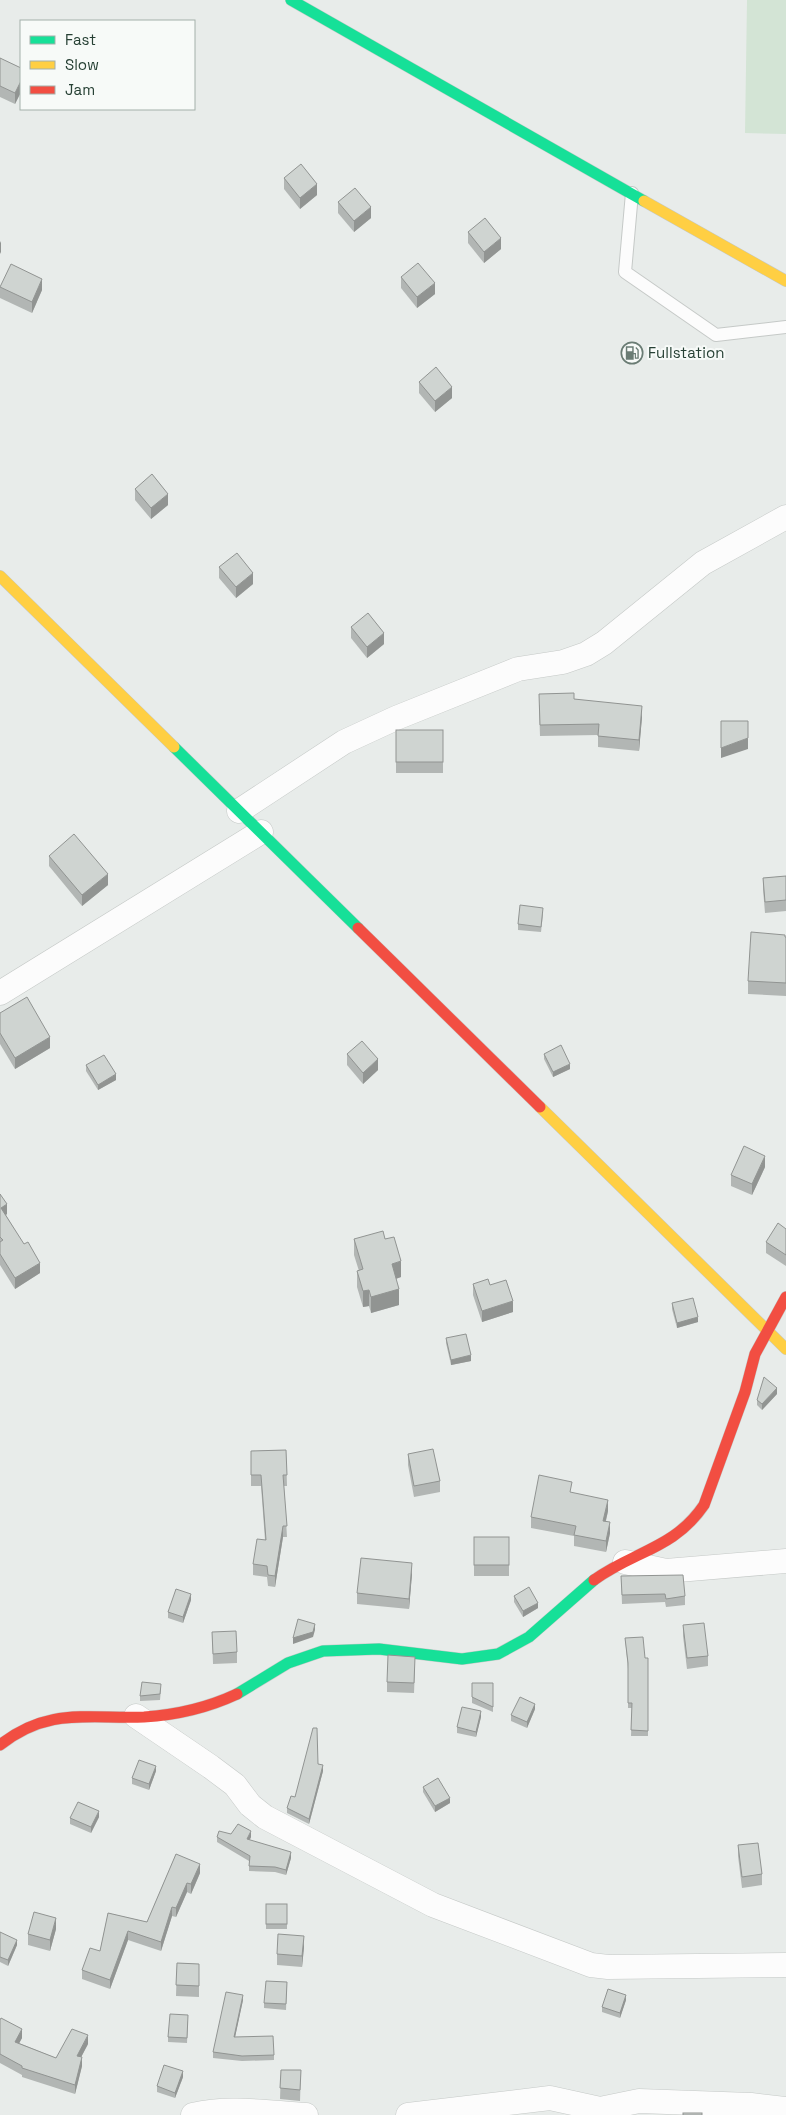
<svg xmlns="http://www.w3.org/2000/svg" width="786" height="2115" viewBox="0 0 786 2115" font-family="'Space Grotesk',sans-serif">
	<style>
		.green { fill: #d3e4d5 }
		.lines { fill: none; stroke-linecap: round; stroke-linejoin: round }
		.lane-casing { stroke: #c5c9c7; stroke-width: 14 }
		.street-casing { stroke: #c5c9c7; stroke-width: 25 }
		.fast-casing { stroke: #c4c9c7; stroke-width: 12 }
		.slow-casing { stroke: #c4c9c7; stroke-width: 12 }
		.jam-casing { stroke: #c4c9c7; stroke-width: 12 }
		.lane { stroke: #fcfcfc; stroke-width: 12 }
		.street { stroke: #fcfcfc; stroke-width: 24 }
		.fast { stroke: #16e098; stroke-width: 11 }
		.slow { stroke: #ffcf43; stroke-width: 11 }
		.jam { stroke: #f24e42; stroke-width: 11 }
		.wall { fill: #b2b6b4 }
		.shaded-wall { fill: #919492 }
		.building { fill: #cfd4d1; stroke: #919492 }
		.labels { text-anchor: middle; stroke-width: 4; stroke-linejoin: round; paint-order: stroke }
		.poi-label { font-size: 15px; fill: #264034; stroke: #f7faf8; text-anchor: start }
	</style>
	<rect width="100%" height="100%" fill="#e8ecea"/>
	<polygon class="green" points="747,0 786,0 786,134 745,133"/>
	<g class="lines">
		<g class="lane-casing">
			<polyline id="lane" points="632,193 625,272 716,335 786,327"/>
		</g>
		<g class="street-casing">
			<g id="street">
				<polyline points="239,811 344,742 396,718 518,669 563,662 586,654 604,643 703,563 786,517"/>
				<polyline points="0,993 261,832"/>
				<polyline points="625,1562 666,1571 786,1561"/>
				<polyline points="136,1716 211,1767 235,1785 250,1805 265,1817 433,1905 591,1965 608,1967 786,1965"/>
				<path d="M193 2115C229 2106 269 2113 306 2115"/>
				<polyline points="408,2115 550,2098 600,2109 639,2101 751,2105 786,2109"/>
			</g>
		</g>
		<g class="fast-casing">
			<g id="fast">
				<polyline points="291,0 644,201"/>
				<polyline points="174,747 358,928"/>
				<polyline points="237,1694 288,1663 323,1651 379,1649 462,1659 498,1654 529,1637 594,1580"/>
			</g>
		</g>
		<g class="slow-casing">
			<g id="slow">
				<polyline points="644,201 786,281"/>
				<polyline points="0,576 174,747"/>
				<polyline points="540,1107 786,1349"/>
			</g>
		</g>
		<g class="jam-casing">
			<g id="jam">
				<polyline points="358,928 540,1107"/>
				<path d="M594 1580C634 1551 674 1549 704 1505L745 1392 755 1354 786 1297"/>
				<path d="M0 1745C48 1707 87 1719 144 1717 176 1715 207 1708 237 1694"/>
			</g>
		</g>
		<use href="#lane" class="lane"/>
		<use href="#street" class="street"/>
		<use href="#fast" class="fast"/>
		<use href="#slow" class="slow"/>
		<use href="#jam" class="jam"/>
	</g>
	<g class="wall">
		<polygon points="0,58 21,68 21,92 15,104 0,97"/>
		<polygon points="284,178 317,195 300,209 284,189"/>
		<polygon points="338,202 371,218 354,232 338,213"/>
		<polygon points="468,232 501,249 484,263 468,243"/>
		<polygon points="401,277 435,294 417,308 401,288"/>
		<polygon points="0,287 42,290 32,313 0,298"/>
		<polygon points="419,382 452,398 435,412 419,393"/>
		<polygon points="135,489 168,505 151,519 135,500"/>
		<polygon points="219,567 253,584 236,598 219,578"/>
		<polygon points="351,627 384,644 367,658 351,638"/>
		<polygon points="574,699 642,717 639,751 598,747 598,735 540,736 539,705"/>
		<rect x="396" y="730" width="47" height="43"/>
		<polygon points="49,856 108,885 82,906 49,866"/>
		<polygon points="786,876 786,911 765,913 763,889 763,878"/>
		<polygon points="543,914 541,932 518,930 518,924"/>
		<polygon points="785,937 786,937 786,996 748,994 748,981"/>
		<polygon points="0,1013 50,1048 15,1069 0,1044"/>
		<polygon points="347,1054 378,1070 363,1084 347,1065"/>
		<polygon points="544,1054 570,1069 553,1077 544,1059"/>
		<polygon points="86,1065 116,1080 98,1090 86,1071"/>
		<polygon points="765,1167 752,1195 731,1186 731,1175"/>
		<polygon points="0,1194 7,1214 6,1215 40,1273 15,1289 0,1265"/>
		<polygon points="786,1229 786,1266 766,1253 766,1242"/>
		<polygon points="354,1239 385,1239 401,1277 396,1279 399,1305 371,1313 369,1306 363,1307 357,1287 357,1271 359,1271 354,1255"/>
		<polygon points="473,1284 513,1312 482,1322 473,1295"/>
		<polygon points="672,1303 698,1322 677,1328 672,1309"/>
		<polygon points="446,1338 471,1361 451,1365 446,1343"/>
		<polygon points="777,1394 762,1410 757,1405 757,1400"/>
		<polygon points="286,1450 287,1486 284,1486 287,1537 283,1537 275,1587 268,1586 267,1577 253,1575 253,1564 265,1540 261,1486 251,1486 251,1451"/>
		<polygon points="408,1454 440,1481 440,1492 414,1497 408,1465"/>
		<polygon points="572,1493 608,1511 606,1521 610,1533 606,1552 574,1546 574,1536 531,1528 531,1517"/>
		<rect x="474" y="1537" width="35" height="39"/>
		<polygon points="412,1574 409,1609 357,1604 357,1593"/>
		<polygon points="621,1576 685,1596 685,1605 666,1607 665,1602 622,1604"/>
		<polygon points="514,1596 538,1608 523,1617 514,1602"/>
		<polygon points="191,1600 183,1623 168,1618 168,1612"/>
		<polygon points="683,1625 708,1656 708,1666 687,1669 683,1636"/>
		<polygon points="212,1632 237,1652 237,1663 213,1664"/>
		<polygon points="625,1638 645,1658 648,1658 648,1736 631,1736 632,1708 628,1708 628,1669"/>
		<polygon points="415,1668 414,1693 387,1692 387,1682"/>
		<polygon points="472,1683 493,1683 493,1712 472,1703"/>
		<polygon points="161,1689 160,1700 140,1701 140,1696"/>
		<polygon points="535,1709 527,1728 511,1721 511,1715"/>
		<polygon points="481,1717 476,1737 457,1733 457,1727"/>
		<polygon points="318,1764 323,1771 309,1824 287,1813 287,1808"/>
		<polygon points="156,1771 149,1790 132,1784 132,1778"/>
		<polygon points="423,1787 450,1803 435,1812 423,1792"/>
		<polygon points="99,1817 91,1833 70,1824 70,1818"/>
		<polygon points="231,1834 251,1837 250,1840 291,1858 286,1875 275,1872 249,1871 249,1861 217,1842 217,1837"/>
		<polygon points="738,1845 762,1874 762,1885 742,1888 738,1856"/>
		<polygon points="176,1854 200,1873 191,1894 187,1892 176,1917 172,1916 161,1951 128,1940 110,1989 82,1979 82,1970 100,1951 108,1913 147,1922"/>
		<rect x="266" y="1904" width="21" height="25"/>
		<polygon points="56,1929 50,1951 28,1945 28,1934"/>
		<polygon points="0,1932 17,1945 8,1966 0,1962"/>
		<polygon points="304,1947 302,1967 277,1965 277,1954"/>
		<polygon points="177,1963 199,1964 199,1997 176,1996"/>
		<polygon points="287,1982 286,2010 264,2008 264,2003"/>
		<polygon points="243,2000 235,2037 274,2055 274,2060 242,2061 213,2058 213,2052"/>
		<polygon points="626,2000 620,2018 602,2012 602,2007"/>
		<polygon points="0,2020 22,2038 19,2043 56,2058 88,2044 81,2057 82,2066 75,2094 22,2077 22,2075 0,2063"/>
		<polygon points="188,2021 187,2043 168,2042 168,2037"/>
		<polygon points="281,2070 301,2070 300,2101 280,2099"/>
		<polygon points="183,2077 175,2098 157,2092 157,2086"/>
	</g>
	<g class="shaded-wall">
		<polygon points="21,81 21,92 15,104 15,93"/>
		<polygon points="317,184 317,195 300,209 300,198"/>
		<polygon points="371,207 371,218 354,232 354,221"/>
		<polygon points="501,238 501,249 484,263 484,252"/>
		<polygon points="1,241 1,252 0,254 0,243"/>
		<polygon points="42,279 42,290 32,313 32,302"/>
		<polygon points="435,283 435,294 417,308 417,297"/>
		<polygon points="452,387 452,398 435,412 435,401"/>
		<polygon points="168,494 168,505 151,519 151,508"/>
		<polygon points="253,573 253,584 236,598 236,587"/>
		<polygon points="384,633 384,644 367,658 367,647"/>
		<polygon points="642,706 642,717 639,751 639,740"/>
		<polygon points="748,738 748,749 721,758 721,748"/>
		<polygon points="108,874 108,885 82,906 82,895"/>
		<polygon points="50,1037 50,1048 15,1069 15,1058"/>
		<polygon points="378,1059 378,1070 363,1084 363,1073"/>
		<polygon points="570,1064 570,1069 553,1077 553,1072"/>
		<polygon points="116,1074 116,1080 98,1090 98,1085"/>
		<polygon points="765,1156 765,1167 752,1195 752,1184"/>
		<polygon points="7,1204 7,1214 1,1218 1,1208"/>
		<polygon points="401,1261 401,1277 392,1280 392,1264"/>
		<polygon points="40,1263 40,1273 15,1289 15,1278"/>
		<polygon points="399,1289 399,1305 371,1313 371,1297"/>
		<polygon points="369,1290 369,1306 363,1307 363,1291"/>
		<polygon points="513,1301 513,1312 482,1322 482,1311"/>
		<polygon points="698,1317 698,1322 677,1328 677,1323"/>
		<polygon points="471,1355 471,1361 451,1365 451,1360"/>
		<polygon points="777,1388 777,1394 762,1410 762,1404"/>
		<polygon points="608,1500 608,1511 603,1532 603,1521"/>
		<polygon points="610,1522 610,1533 606,1552 606,1541"/>
		<polygon points="283,1526 283,1537 275,1587 275,1576"/>
		<polygon points="412,1563 412,1574 409,1609 409,1599"/>
		<polygon points="191,1594 191,1600 183,1623 183,1617"/>
		<polygon points="538,1603 538,1608 523,1617 523,1611"/>
		<polygon points="315,1624 315,1630 313,1637 293,1644 293,1638"/>
		<polygon points="535,1704 535,1709 527,1728 527,1722"/>
		<polygon points="481,1711 481,1717 476,1737 476,1732"/>
		<polygon points="323,1765 323,1771 309,1824 309,1819"/>
		<polygon points="156,1766 156,1771 149,1790 149,1784"/>
		<polygon points="450,1798 450,1803 435,1812 435,1806"/>
		<polygon points="99,1811 99,1817 91,1833 91,1827"/>
		<polygon points="251,1831 251,1837 247,1844 247,1839"/>
		<polygon points="291,1852 291,1858 286,1875 286,1870"/>
		<polygon points="200,1864 200,1873 191,1894 191,1884"/>
		<polygon points="187,1883 187,1892 176,1917 176,1908"/>
		<polygon points="172,1907 172,1916 161,1951 161,1942"/>
		<polygon points="56,1918 56,1929 50,1951 50,1940"/>
		<polygon points="128,1931 128,1940 110,1989 110,1980"/>
		<polygon points="304,1936 304,1947 302,1967 302,1956"/>
		<polygon points="17,1940 17,1945 8,1966 8,1960"/>
		<polygon points="243,1995 243,2000 234,2042 234,2037"/>
		<polygon points="626,1995 626,2000 620,2018 620,2013"/>
		<polygon points="22,2029 22,2038 15,2051 15,2042"/>
		<polygon points="88,2035 88,2044 77,2065 77,2056"/>
		<polygon points="82,2057 82,2066 75,2094 75,2085"/>
		<polygon points="183,2071 183,2077 175,2098 175,2093"/>
	</g>
	<g class="building">
		<polygon points="0,58 21,68 21,81 15,93 0,86"/>
		<polygon points="301,164 317,184 300,198 284,178"/>
		<polygon points="355,188 371,207 354,221 338,202"/>
		<polygon points="485,218 501,238 484,252 468,232"/>
		<polygon points="418,263 435,283 417,297 401,277"/>
		<polygon points="11,264 42,279 32,302 0,287"/>
		<polygon points="436,367 452,387 435,401 419,382"/>
		<polygon points="152,474 168,494 151,508 135,489"/>
		<polygon points="237,553 253,573 236,587 219,567"/>
		<polygon points="368,613 384,633 367,647 351,627"/>
		<polygon points="574,693 574,699 642,706 639,740 598,736 599,724 540,725 539,694"/>
		<polygon points="721,721 748,721 748,738 721,748"/>
		<rect x="396" y="730" width="47" height="32"/>
		<polygon points="74,834 108,874 82,895 49,856"/>
		<polygon points="786,876 786,900 765,902 763,878"/>
		<polygon points="520,905 543,908 541,927 518,924"/>
		<polygon points="751,932 785,935 785,937 786,937 786,983 748,981"/>
		<polygon points="27,997 50,1037 15,1058 0,1033 0,1013"/>
		<polygon points="362,1041 378,1059 363,1073 347,1054"/>
		<polygon points="561,1045 570,1064 553,1072 544,1054"/>
		<polygon points="104,1055 116,1074 98,1085 86,1065"/>
		<polygon points="744,1146 765,1156 752,1184 731,1175"/>
		<polygon points="0,1194 7,1204 1,1208 24,1244 28,1242 40,1263 15,1278 0,1254 0,1242 3,1240 0,1237"/>
		<polygon points="778,1223 786,1229 786,1255 766,1242"/>
		<polygon points="383,1231 385,1239 394,1237 401,1261 392,1264 399,1289 371,1297 369,1290 363,1291 357,1271 363,1269 354,1239"/>
		<polygon points="488,1279 490,1285 506,1280 513,1301 482,1311 473,1284"/>
		<polygon points="693,1298 698,1317 677,1323 672,1303"/>
		<polygon points="466,1334 471,1355 451,1360 446,1338"/>
		<polygon points="764,1377 777,1388 762,1404 757,1400"/>
		<polygon points="433,1449 440,1481 414,1486 408,1454"/>
		<polygon points="286,1450 287,1475 283,1475 287,1526 283,1526 275,1576 268,1575 267,1566 253,1564 257,1539 266,1540 261,1475 251,1475 251,1451"/>
		<polygon points="539,1475 572,1482 570,1492 608,1500 603,1521 610,1522 606,1541 574,1535 576,1526 531,1517"/>
		<rect x="474" y="1537" width="35" height="28"/>
		<polygon points="361,1558 412,1563 409,1599 357,1593"/>
		<polygon points="683,1575 685,1596 666,1599 665,1594 622,1595 621,1576"/>
		<polygon points="529,1587 538,1603 523,1611 514,1596"/>
		<polygon points="176,1589 191,1594 183,1617 168,1612"/>
		<polygon points="298,1619 315,1624 313,1632 293,1638"/>
		<polygon points="704,1623 708,1656 687,1658 683,1625"/>
		<polygon points="236,1631 237,1652 213,1654 212,1632"/>
		<polygon points="643,1637 645,1658 648,1658 648,1731 631,1730 632,1703 628,1703 628,1663 625,1638"/>
		<polygon points="388,1655 415,1657 414,1683 387,1682"/>
		<polygon points="142,1682 161,1684 160,1694 140,1696"/>
		<polygon points="472,1683 493,1683 493,1707 472,1697"/>
		<polygon points="520,1697 535,1704 527,1722 511,1715"/>
		<polygon points="462,1707 481,1711 476,1732 457,1727"/>
		<polygon points="313,1728 317,1728 318,1764 323,1765 309,1819 287,1808 291,1796 295,1797"/>
		<polygon points="139,1760 156,1766 149,1784 132,1778"/>
		<polygon points="438,1778 450,1798 435,1806 423,1787"/>
		<polygon points="78,1802 99,1811 91,1827 70,1818"/>
		<polygon points="238,1824 251,1831 247,1839 291,1852 286,1870 275,1867 249,1866 250,1856 217,1837 219,1831 231,1834"/>
		<polygon points="758,1843 762,1874 742,1877 738,1845"/>
		<polygon points="176,1854 200,1864 191,1884 187,1883 176,1908 172,1907 161,1942 128,1931 110,1980 82,1970 90,1948 100,1951 108,1913 147,1922"/>
		<rect x="266" y="1904" width="21" height="20"/>
		<polygon points="34,1912 56,1918 50,1940 28,1934"/>
		<polygon points="0,1932 17,1940 8,1960 0,1957"/>
		<polygon points="278,1934 304,1936 302,1956 277,1954"/>
		<polygon points="177,1963 199,1964 199,1986 176,1985"/>
		<polygon points="266,1981 287,1982 286,2004 264,2003"/>
		<polygon points="608,1989 626,1995 620,2013 602,2007"/>
		<polygon points="226,1992 243,1995 234,2037 273,2036 274,2055 242,2056 213,2052"/>
		<polygon points="170,2014 188,2015 187,2038 168,2037"/>
		<polygon points="1,2018 22,2029 15,2042 56,2058 72,2029 88,2035 77,2056 82,2057 75,2085 22,2068 22,2066 0,2054 0,2020"/>
		<polygon points="164,2065 183,2071 175,2093 157,2086"/>
		<polygon points="281,2070 301,2070 300,2090 280,2088"/>
		<rect x="683" y="2113" width="19" height="2"/>
	</g>
	<defs>
		<g id="fuel-ring" transform="scale(1.125)"><circle r="9.5" fill="#f7faf8" stroke="#6a7c74" stroke-width="1.5"/><path d="M-5.5-6h7V0h2V4h1.3V-2.5L3-4.5l.8-.8L6-3V5H2.5V1h-1V6h-7ZM-4.2-4.7v3.2H.2V-4.7Z" fill="#6a7c74"/></g>
	</defs>
	<g fill-rule="evenodd">
		<use href="#fuel-ring" x="632" y="353"/>
	</g>
	<g class="labels">
		<g class="poi-label">
			<text x="648" y="358">Fullstation</text>
		</g>
	</g>
	<rect x="20" y="20" width="175" height="90" fill="#f7faf8" stroke="#a3b0aa"/>
	<rect x="30" y="36" width="25" height="8" fill="#16e098" stroke="#a3b0aa"/>
	<text x="65" y="45" font-size="15" fill="#264034">Fast</text>
	<rect x="30" y="61" width="25" height="8" fill="#ffcf43" stroke="#a3b0aa"/>
	<text x="65" y="70" font-size="15" fill="#264034">Slow</text>
	<rect x="30" y="86" width="25" height="8" fill="#f24e42" stroke="#a3b0aa"/>
	<text x="65" y="95" font-size="15" fill="#264034">Jam</text>
</svg>
